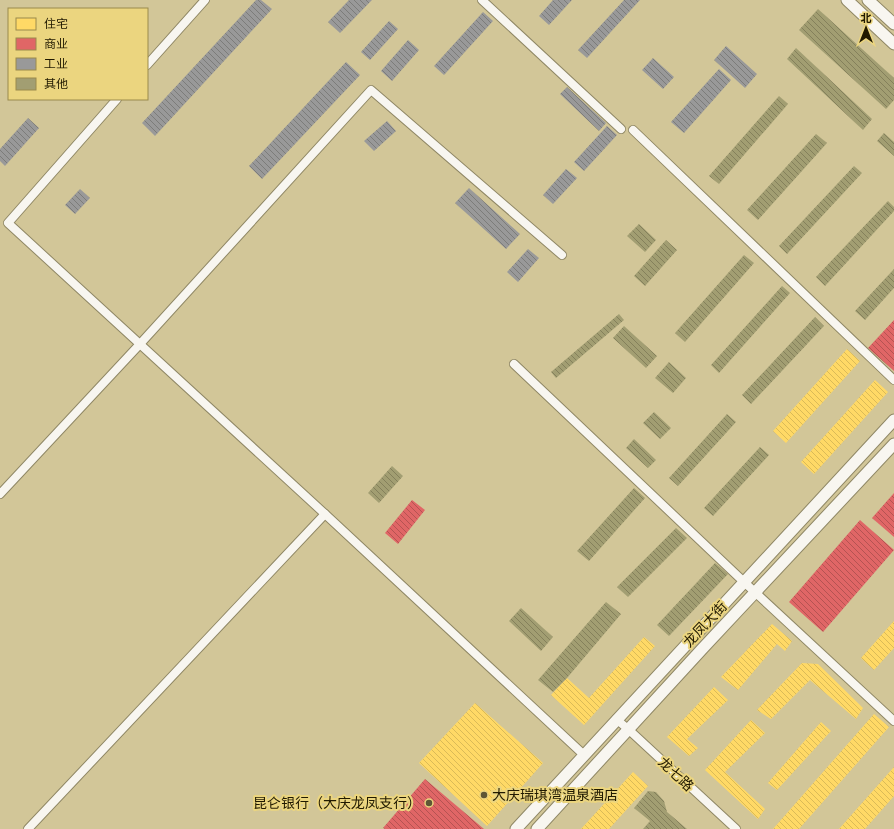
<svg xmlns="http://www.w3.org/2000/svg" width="894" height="829" viewBox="0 0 894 829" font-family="'Libre Baskerville','Noto Sans SC',serif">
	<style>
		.homes { fill: url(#homes-back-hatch) }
		.shops { fill: url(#shops-back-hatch) }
		.industry { fill: url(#industry-back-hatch) }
		.building { fill: url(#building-back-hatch) }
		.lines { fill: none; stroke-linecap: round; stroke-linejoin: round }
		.minor-casing { stroke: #8f8765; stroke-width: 10 }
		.major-casing { stroke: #8f8765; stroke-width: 13 }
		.minor { stroke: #f8f6f0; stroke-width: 8 }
		.major { stroke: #f8f6f0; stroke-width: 11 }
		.poi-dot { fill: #5e5635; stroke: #ebd57f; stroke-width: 1.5 }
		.labels { text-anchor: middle; stroke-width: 4; stroke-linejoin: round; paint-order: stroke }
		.street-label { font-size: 14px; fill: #201900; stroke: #ebd57f }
		.poi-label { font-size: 14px; fill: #201900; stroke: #ebd57f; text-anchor: start }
	</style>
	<defs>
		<pattern id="homes-back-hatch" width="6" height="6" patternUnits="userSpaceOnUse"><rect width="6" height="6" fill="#ffd966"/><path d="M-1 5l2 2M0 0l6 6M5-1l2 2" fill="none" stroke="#daba57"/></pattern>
		<pattern id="shops-back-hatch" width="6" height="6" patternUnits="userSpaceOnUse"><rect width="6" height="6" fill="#e06666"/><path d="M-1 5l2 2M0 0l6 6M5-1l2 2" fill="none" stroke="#b55352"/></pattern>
		<pattern id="industry-back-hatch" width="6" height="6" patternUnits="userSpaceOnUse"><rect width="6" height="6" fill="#999"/><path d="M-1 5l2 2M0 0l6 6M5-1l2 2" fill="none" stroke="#7c7c7a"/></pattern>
		<pattern id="building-back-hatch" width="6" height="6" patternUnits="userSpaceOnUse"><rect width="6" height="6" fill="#a29e72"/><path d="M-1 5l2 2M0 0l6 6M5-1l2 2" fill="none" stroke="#84805b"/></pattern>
	</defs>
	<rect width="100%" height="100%" fill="#d2c698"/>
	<g class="homes">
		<polygon points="847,349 860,361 786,443 773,431"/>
		<polygon points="875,380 888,392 814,474 801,462"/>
		<polygon points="894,621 894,648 874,670 861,658"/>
		<polygon points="772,624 792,641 785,651 777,644 738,690 721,677"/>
		<polygon points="644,637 655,646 584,725 551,695 567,678 589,698"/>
		<polygon points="802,663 818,664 863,708 856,719 810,680 771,719 757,710"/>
		<polygon points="714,687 728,700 687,739 698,748 689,756 667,737"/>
		<polygon points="475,703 543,763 487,826 419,763"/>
		<polygon points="874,714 889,727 799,829 773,829"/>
		<polygon points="751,720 765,733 725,772 765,809 758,819 705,770"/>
		<polygon points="821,722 831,731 777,790 768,783"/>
		<polygon points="894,767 894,796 865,829 839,829"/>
		<polygon points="633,772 648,786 609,829 581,829"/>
	</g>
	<g class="shops">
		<polygon points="894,320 894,371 868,348"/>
		<polygon points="894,493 894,537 872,518"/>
		<polygon points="412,500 425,510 398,544 385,533"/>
		<polygon points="860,520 894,550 823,632 789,602"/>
		<polygon points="425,779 484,829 385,829 383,828"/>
	</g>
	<g class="industry">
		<polygon points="256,0 261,0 272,9 155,136 142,123"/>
		<polygon points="349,0 372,0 340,33 328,22"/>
		<polygon points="553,0 572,0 549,25 539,16"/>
		<polygon points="624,0 640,0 587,58 578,50"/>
		<polygon points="483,12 493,21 444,75 434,66"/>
		<polygon points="389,21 398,29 370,60 361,52"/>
		<polygon points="408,40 419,50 392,81 381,71"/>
		<polygon points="726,46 757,74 745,88 714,60"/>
		<polygon points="653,58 674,77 663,89 642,70"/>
		<polygon points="346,62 360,75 262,179 249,166"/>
		<polygon points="719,69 731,80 684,133 671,122"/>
		<polygon points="567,87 606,123 599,131 560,94"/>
		<polygon points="28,118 39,128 5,166 0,161 0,149"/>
		<polygon points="387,121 396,131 374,151 364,141"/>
		<polygon points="607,126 617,135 584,171 574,162"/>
		<polygon points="566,169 577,178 553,204 543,195"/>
		<polygon points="469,188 520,234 506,249 455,203"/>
		<polygon points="80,189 90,198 75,214 65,205"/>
		<polygon points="528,249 539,258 518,282 507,272"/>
	</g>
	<g class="building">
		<polygon points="818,9 894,78 894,100 886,109 799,30"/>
		<polygon points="796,48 872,119 863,130 787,59"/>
		<polygon points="779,96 788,104 719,184 709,176"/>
		<polygon points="884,133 894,142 894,156 877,141"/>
		<polygon points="816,134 827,143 758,220 747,210"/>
		<polygon points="854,166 862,173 787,254 779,246"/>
		<polygon points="888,201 894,207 894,211 825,286 816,277"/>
		<polygon points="639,224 656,240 645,252 627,236"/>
		<polygon points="666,240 677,250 645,286 634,276"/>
		<polygon points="744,255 754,263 685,342 675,333"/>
		<polygon points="894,269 894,288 865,320 855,311"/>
		<polygon points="782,286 790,293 719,373 711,365"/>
		<polygon points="619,314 624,320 556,378 551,372"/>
		<polygon points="815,317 824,326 751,404 742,395"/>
		<polygon points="624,326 657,356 646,368 613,338"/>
		<polygon points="669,362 686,378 673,393 655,378"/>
		<polygon points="654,412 671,428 660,439 643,423"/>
		<polygon points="727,414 736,422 678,486 669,478"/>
		<polygon points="634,439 656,460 648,468 626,448"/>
		<polygon points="760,447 769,455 713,516 704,508"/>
		<polygon points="392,466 403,476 379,503 368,493"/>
		<polygon points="634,488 645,498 589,561 577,551"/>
		<polygon points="676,528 687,538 628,597 617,587"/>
		<polygon points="715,563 728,574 669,636 657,625"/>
		<polygon points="606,602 621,614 567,678 553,692 538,680"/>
		<polygon points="521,608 553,637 541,651 509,621"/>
		<polygon points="648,791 656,792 664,801 667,812 687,829 643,829 650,821 634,808"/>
	</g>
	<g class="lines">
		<g class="minor-casing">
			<g id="minor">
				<polyline points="482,0 621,129"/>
				<polyline points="147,65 205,0"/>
				<polyline points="117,99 8,223 325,514 584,755"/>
				<polyline points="633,130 894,380"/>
				<polyline points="514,364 744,582 894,721"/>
				<polyline points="0,494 140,344 371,90 562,255"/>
				<polyline points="616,719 628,729 736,829"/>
				<polyline points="28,829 325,514"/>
			</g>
		</g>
		<g class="major-casing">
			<g id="major">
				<polyline points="847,0 894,44"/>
				<polyline points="868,0 894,24"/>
				<polyline points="516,829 894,420"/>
				<polyline points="537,829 703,648 894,444"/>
			</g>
		</g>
		<use href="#minor" class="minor"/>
		<use href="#major" class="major"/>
	</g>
	<g class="poi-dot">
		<circle cx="484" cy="795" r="4"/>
		<circle cx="429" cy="803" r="4"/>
	</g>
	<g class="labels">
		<g class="street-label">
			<text transform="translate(705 624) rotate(-47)" y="5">龙凤大街</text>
			<text transform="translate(676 774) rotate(43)" y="5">龙七路</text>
		</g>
		<g class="poi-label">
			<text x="492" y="800">大庆瑞琪湾温泉酒店</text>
			<text x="421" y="808" text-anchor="end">昆仑银行（大庆龙凤支行）</text>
		</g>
	</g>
	<rect x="8" y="8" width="140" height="92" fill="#ebd57f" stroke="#9a8a4c"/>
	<rect x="16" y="18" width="20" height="12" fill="#ffd966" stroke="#9a8a4c"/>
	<text x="44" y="28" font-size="12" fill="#201900">住宅</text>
	<rect x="16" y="38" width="20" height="12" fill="#e06666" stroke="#9a8a4c"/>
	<text x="44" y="48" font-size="12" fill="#201900">商业</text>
	<rect x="16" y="58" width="20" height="12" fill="#999999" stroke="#9a8a4c"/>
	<text x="44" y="68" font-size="12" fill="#201900">工业</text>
	<rect x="16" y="78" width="20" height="12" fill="#a29e72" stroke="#9a8a4c"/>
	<text x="44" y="88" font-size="12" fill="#201900">其他</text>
	<g transform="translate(866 28)" stroke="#ebd57f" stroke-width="3" paint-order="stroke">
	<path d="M0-3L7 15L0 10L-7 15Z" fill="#201900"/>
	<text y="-6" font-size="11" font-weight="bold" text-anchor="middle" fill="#201900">北</text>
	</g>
</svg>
